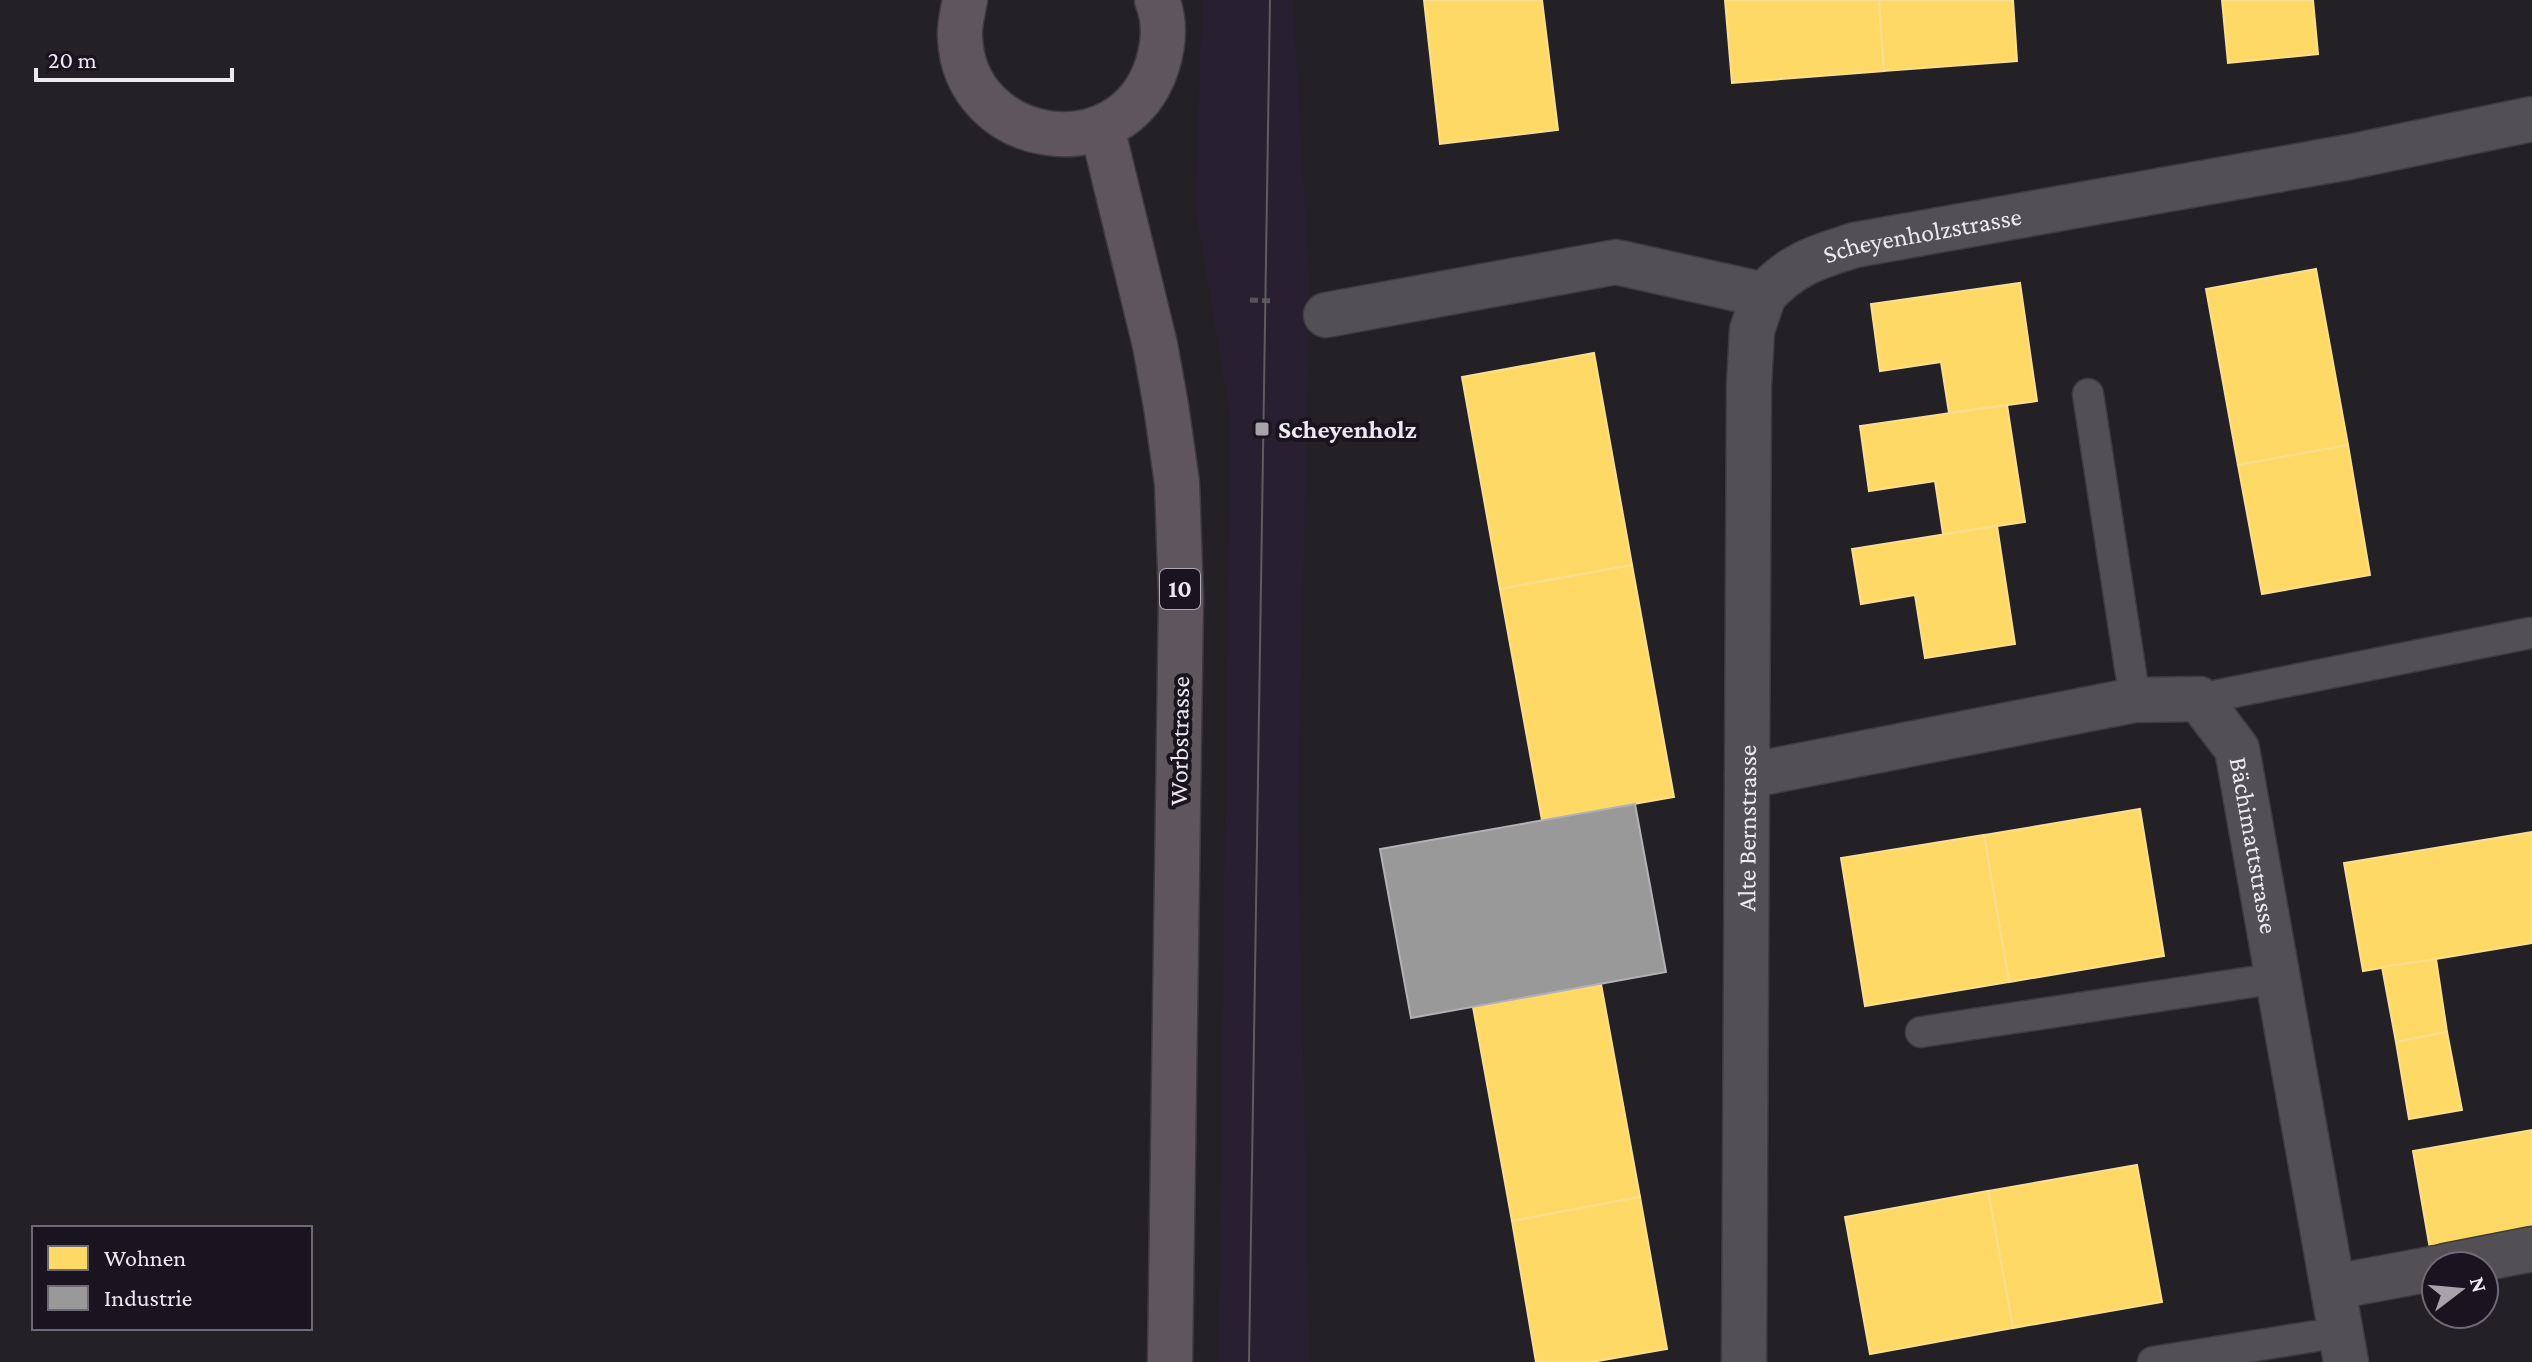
<svg xmlns="http://www.w3.org/2000/svg" width="2532" height="1362" viewBox="0 0 2532 1362" font-family="'Crimson Pro',serif">
	<style>
		.built { fill: #281f31 }
		.homes { fill: #ffd966; stroke: #fade90; stroke-width: 2 }
		.industry { fill: #999; stroke: #b2b1b4; stroke-width: 2 }
		.lines { fill: none; stroke-linecap: round; stroke-linejoin: round }
		.service-casing { stroke: #3d3a40; stroke-width: 33 }
		.minor-casing { stroke: #3d3a40; stroke-width: 47 }
		.primary-casing { stroke: #3d3a40; stroke-width: 47 }
		.path { stroke: #57555a; stroke-width: 5; stroke-dasharray: 8 4; stroke-linecap: butt }
		.service { stroke: #525055; stroke-width: 30 }
		.minor { stroke: #525055; stroke-width: 44 }
		.primary { stroke: #5e565c; stroke-width: 44 }
		.tram { stroke: #5f5d62; stroke-width: 2 }
		.poi-dot { fill: #a6a3ab; stroke: #1a1320; stroke-width: 3 }
		.labels { text-anchor: middle; stroke-width: 8; stroke-linejoin: round; paint-order: stroke }
		.shield { fill: #1a1320; stroke: #aea9b4; stroke-width: 2 }
		.shield-label { font-size: 24px; font-weight: bold; fill: #ede9f3 }
		.street-label { font-size: 26px; fill: #ede9f3; stroke: #1a1320 }
		.poi-label { font-size: 26px; font-weight: bold; fill: #ede9f3; stroke: #1a1320; text-anchor: start }
	</style>
	<rect width="100%" height="100%" fill="#232026"/>
	<polygon class="built" points="1202,0 1293,0 1310,289 1298,816 1310,1362 1218,1362 1230,417 1195,207"/>
	<g class="homes">
		<polygon points="1424,0 1542,0 1558,130 1440,144"/>
		<polygon points="1725,0 1879,0 1884,71 1732,83"/>
		<polygon points="1879,0 2013,0 2017,61 1884,71"/>
		<polygon points="2222,0 2313,0 2318,54 2228,63"/>
		<polygon points="2316,269 2348,445 2238,465 2206,289"/>
		<polygon points="2020,283 2037,401 1949,413 1941,362 1880,371 1871,304"/>
		<polygon points="1594,353 1632,565 1500,589 1462,377"/>
		<polygon points="2007,405 2025,522 1943,534 1935,481 1869,491 1860,426"/>
		<polygon points="2348,445 2370,575 2262,594 2238,465"/>
		<polygon points="1997,526 2015,644 1925,658 1915,595 1861,604 1852,549"/>
		<polygon points="1632,565 1674,797 1542,820 1500,589"/>
		<polygon points="2140,809 2164,956 2009,982 1984,835"/>
		<polygon points="2532,832 2532,943 2363,971 2344,863"/>
		<polygon points="1984,835 2009,982 1865,1006 1841,858"/>
		<polygon points="2436,959 2447,1032 2396,1042 2382,967"/>
		<polygon points="1601,984 1640,1197 1512,1221 1473,1007"/>
		<polygon points="2447,1032 2462,1110 2409,1119 2396,1042"/>
		<polygon points="2532,1130 2532,1231 2430,1249 2413,1151"/>
		<polygon points="2137,1165 2162,1302 2013,1328 1988,1191"/>
		<polygon points="1988,1191 2013,1328 1870,1354 1845,1217"/>
		<polygon points="1640,1197 1667,1349 1592,1362 1536,1362 1512,1221"/>
	</g>
	<polygon class="industry" points="1635,804 1666,972 1411,1018 1380,849"/>
	<g class="lines">
		<g class="service-casing">
			<g id="service">
				<polyline points="2088,394 2135,700"/>
				<polyline points="2199,699 2530,633"/>
				<polyline points="1921,1032 2278,978"/>
				<polyline points="2153,1362 2341,1332"/>
			</g>
		</g>
		<g class="minor-casing">
			<g id="minor">
				<path id="s1" d="M1326 315 1616 262 1764 295C1792 264 1817 257 1855 245L2349 157 2532 119"/>
				<path id="s2" d="M1747 776 2135 700 2199 699 2237 749 2346 1362"/>
				<polyline points="2445,1266 2532,1249"/>
				<polyline points="2334,1287 2436,1268"/>
				<path id="s3" d="M1744 1362 1749 385 1752 330 1764 295"/>
			</g>
		</g>
		<g class="primary-casing">
			<g id="primary">
				<path d="M965 0C963 11 959 25 960 37 964 147 1122 173 1157 66 1164 44 1166 22 1157 0"/>
				<polyline points="1102,128 1155,345 1166,406 1177,483 1181,598 1170,1362"/>
			</g>
		</g>
		<polyline class="path" points="1250,300 1273,301"/>
		<use href="#service" class="service"/>
		<use href="#minor" class="minor"/>
		<use href="#primary" class="primary"/>
		<polyline class="tram" points="1249,1362 1270,0"/>
	</g>
	<rect class="poi-dot" x="1254" y="421" width="16" height="16" rx="4"/>
	<g class="labels">
		<rect class="shield" x="1160" y="569" width="40" height="40" rx="6"/>
		<g class="shield-label">
			<text x="1180" y="597">10</text>
		</g>
		<g class="street-label">
			<text dy="9" stroke="none"><textPath href="#s1" startOffset="620">Scheyenholzstrasse</textPath></text>
			<text transform="translate(1179 741) rotate(-89)" y="9">Worbstrasse</text>
			<text dy="9" stroke="none"><textPath href="#s3" startOffset="534">Alte Bernstrasse</textPath></text>
			<text dy="9" stroke="none"><textPath href="#s2" startOffset="620">Bächimattstrasse</textPath></text>
		</g>
		<g class="poi-label">
			<text x="1278" y="438">Scheyenholz</text>
		</g>
	</g>
	<rect x="32" y="1226" width="280" height="104" fill="#1a1320" stroke="#6e6974" stroke-width="2"/>
	<rect x="48" y="1246" width="40" height="24" fill="#ffd966" stroke="#6e6974" stroke-width="2"/>
	<text x="104" y="1266" font-size="24" fill="#ede9f3">Wohnen</text>
	<rect x="48" y="1286" width="40" height="24" fill="#999999" stroke="#6e6974" stroke-width="2"/>
	<text x="104" y="1306" font-size="24" fill="#ede9f3">Industrie</text>
	<g transform="translate(2460 1290) rotate(74)"><circle r="38" fill="#1a1320" stroke="#6e6974" stroke-width="2"/>
	<path d="M0-6L14 30L0 20L-14 30Z" fill="#a6a3ab"/>
	<text y="-12" font-size="22" font-weight="bold" text-anchor="middle" fill="#ede9f3">N</text>
	</g>
	<path d="M36 68v12h196v-12" fill="none" stroke="#ede9f3" stroke-width="4"/>
	<text x="48" y="68" font-size="24" fill="#ede9f3" stroke="#1a1320" stroke-width="6" paint-order="stroke">20 m</text>
</svg>
